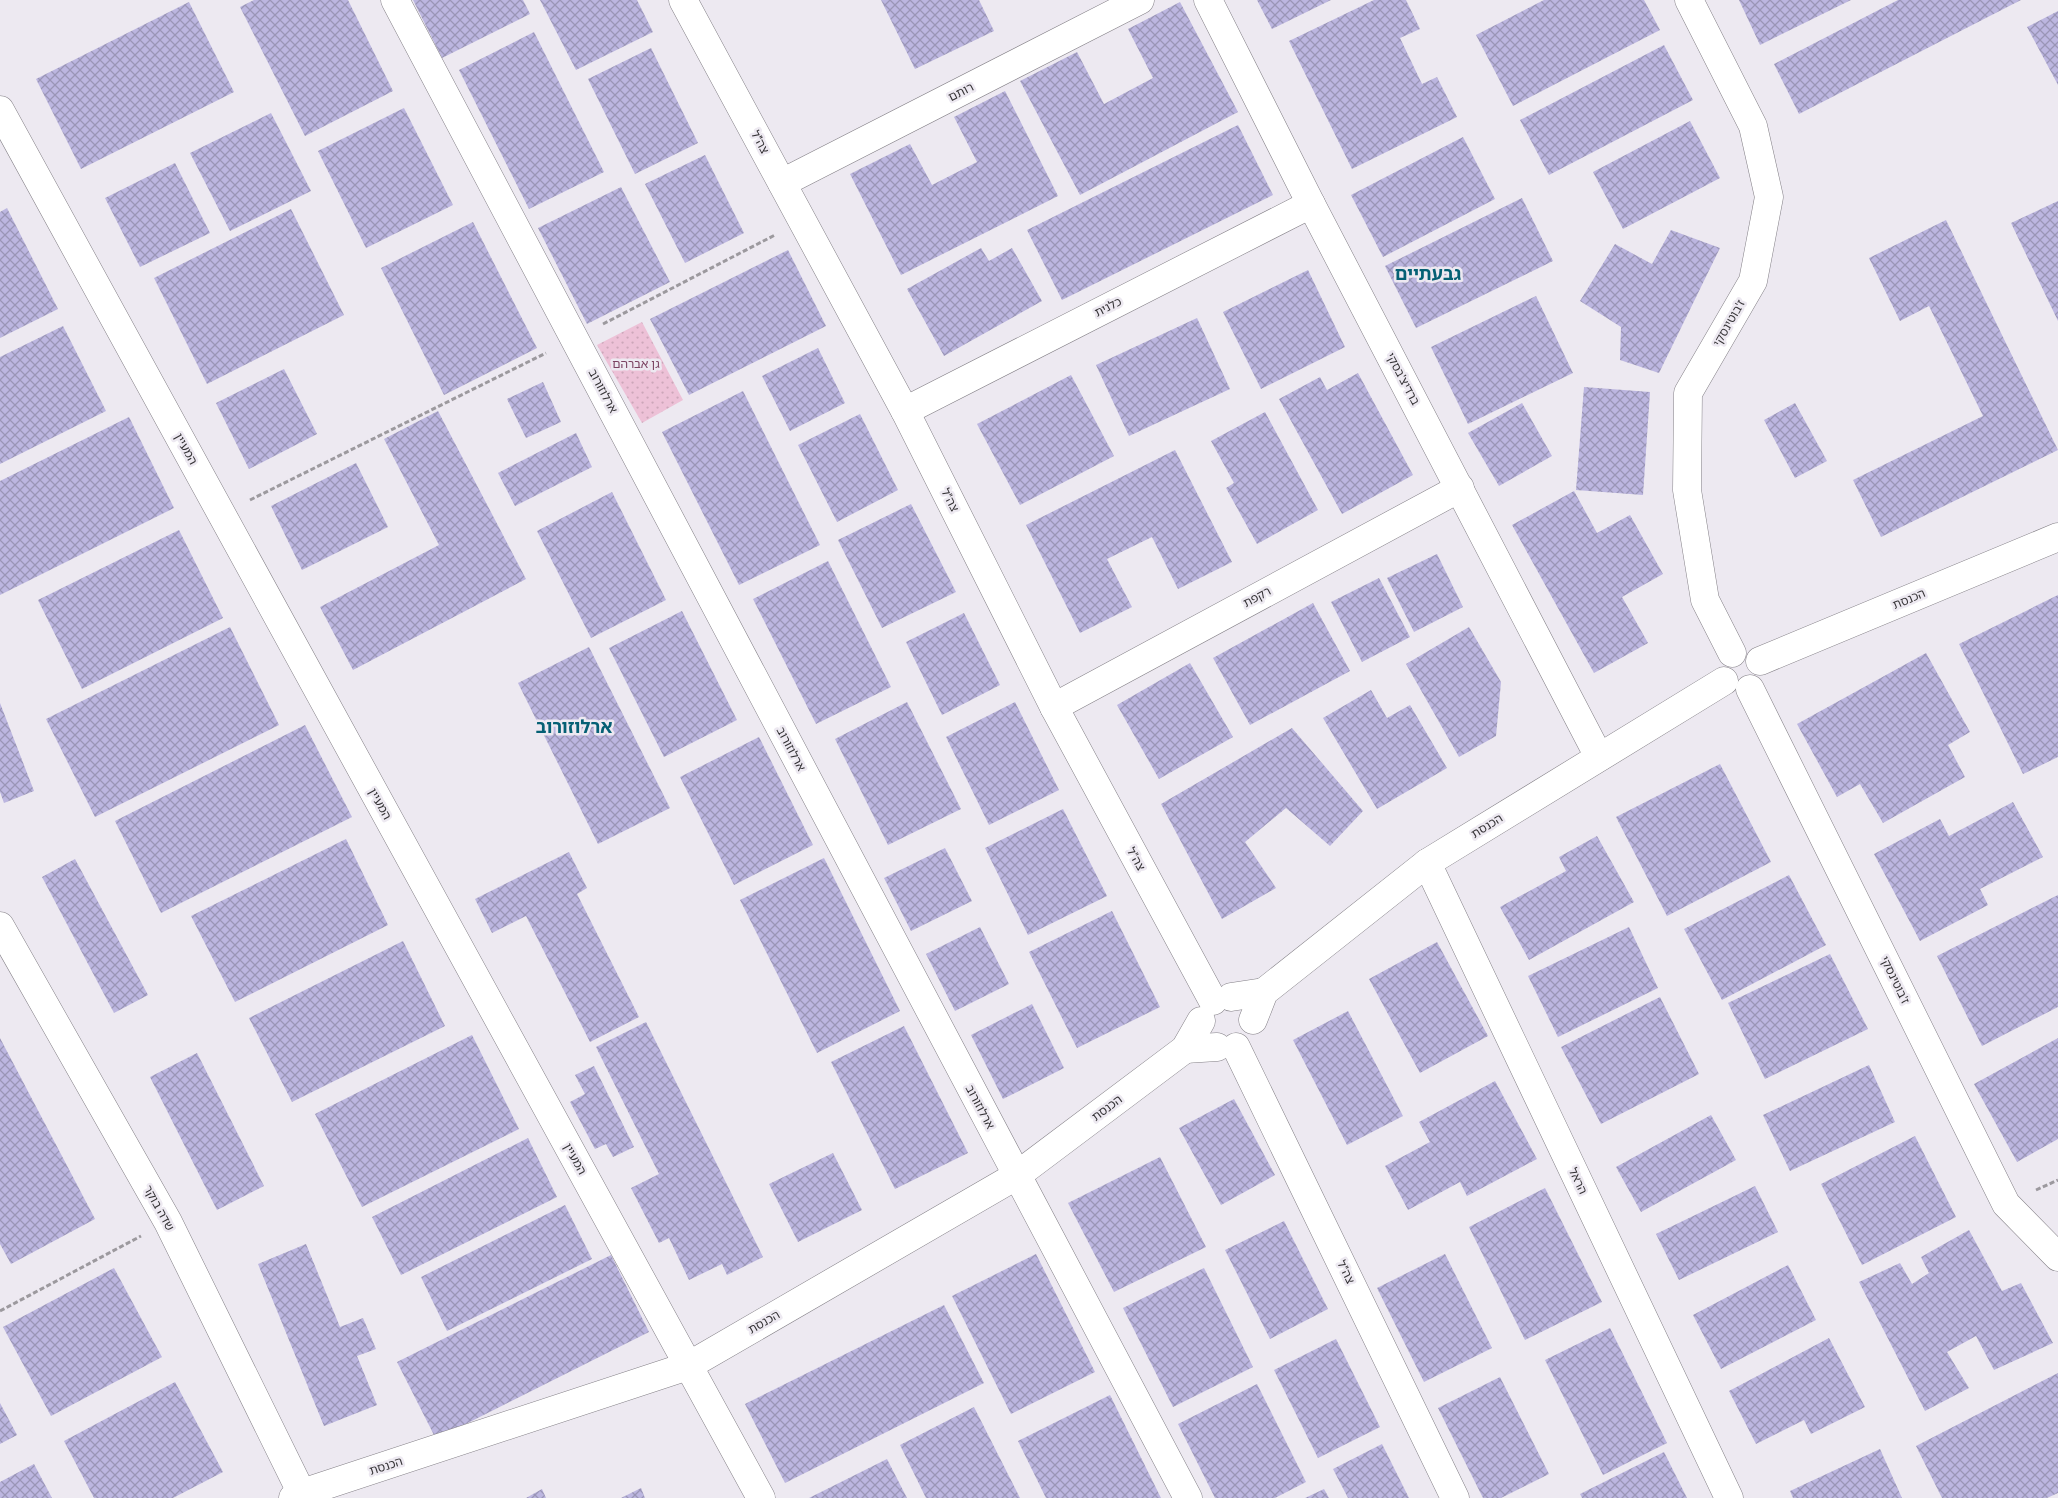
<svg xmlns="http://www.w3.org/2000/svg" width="2058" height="1498" viewBox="0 0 2058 1498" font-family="Figtree,'Noto Sans Hebrew',sans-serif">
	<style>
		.grass { fill: url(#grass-dots) }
		.building { fill: url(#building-cross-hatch) }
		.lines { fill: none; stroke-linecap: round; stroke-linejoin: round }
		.minor-casing { stroke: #848087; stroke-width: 29 }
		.path { stroke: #9c999e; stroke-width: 3; stroke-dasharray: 5 2.5; stroke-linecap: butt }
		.minor { stroke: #fff; stroke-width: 28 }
		.labels { text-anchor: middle; stroke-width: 5; stroke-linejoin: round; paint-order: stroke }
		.street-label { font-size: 12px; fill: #353336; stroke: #ede9f1 }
		.park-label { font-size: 12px; fill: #7b4261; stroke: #ede9f1 }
		.district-label { font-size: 18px; font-weight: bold; fill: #056074; stroke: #ede9f1 }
	</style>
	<defs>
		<pattern id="grass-dots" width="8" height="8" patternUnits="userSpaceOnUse" patternTransform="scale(1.25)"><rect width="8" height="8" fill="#edc1d7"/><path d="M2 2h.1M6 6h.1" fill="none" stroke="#cca6b9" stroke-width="1.8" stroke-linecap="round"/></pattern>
		<pattern id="building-cross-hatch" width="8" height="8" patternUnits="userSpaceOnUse" patternTransform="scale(1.25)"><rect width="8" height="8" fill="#bcb6e0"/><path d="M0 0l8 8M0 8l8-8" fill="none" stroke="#9a95b6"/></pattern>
	</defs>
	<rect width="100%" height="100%" fill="#ede9f1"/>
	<polygon class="grass" points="642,322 683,400 642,423 597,345"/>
	<g class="building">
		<polygon points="254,0 348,0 393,91 305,136 240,7"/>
		<polygon points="413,0 523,0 530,14 442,58"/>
		<polygon points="540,0 637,0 653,32 576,70"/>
		<polygon points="881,0 979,0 994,31 915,69"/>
		<polygon points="1257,0 1331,0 1272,29"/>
		<polygon points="1374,0 1406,0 1420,29 1400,38 1422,84 1437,77 1457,117 1352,169 1289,41"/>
		<polygon points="1544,0 1644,0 1660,30 1513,106 1476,35"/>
		<polygon points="1739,0 1851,0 1760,45"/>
		<polygon points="1898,0 2021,0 1799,114 1774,64"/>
		<polygon points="189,2 234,92 81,169 36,79"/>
		<polygon points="1180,2 1238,112 1080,195 1020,81 1077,52 1104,104 1153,78 1128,29"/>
		<polygon points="2058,11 2058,85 2027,27"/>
		<polygon points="534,32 604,172 529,209 459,70"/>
		<polygon points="1664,45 1693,100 1549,175 1520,120"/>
		<polygon points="651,48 698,143 635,174 588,79"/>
		<polygon points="1005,91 1058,196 901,275 850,174 910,144 932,185 977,162 954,117"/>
		<polygon points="404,108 453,205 366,248 318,151"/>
		<polygon points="271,113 311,191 230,231 190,153"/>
		<polygon points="1690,121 1720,178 1623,229 1593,172"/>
		<polygon points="1238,125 1273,195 1062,300 1027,230"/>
		<polygon points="1463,137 1495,199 1383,257 1351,195"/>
		<polygon points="705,155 744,233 685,263 645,184"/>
		<polygon points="175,163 210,233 140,267 105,198"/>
		<polygon points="621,187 670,282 587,324 538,228"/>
		<polygon points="1522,198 1553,261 1416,328 1385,266"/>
		<polygon points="2058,201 2058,321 2011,223"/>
		<polygon points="7,208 58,309 0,338 0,212"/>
		<polygon points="291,209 344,315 207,384 154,278"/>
		<polygon points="1946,220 2058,450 1881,537 1853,480 1983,416 1929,306 1900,321 1869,258"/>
		<polygon points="473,222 537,348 444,395 381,268"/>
		<polygon points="1671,230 1720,248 1659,373 1620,360 1621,327 1580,301 1615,244 1652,264"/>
		<polygon points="981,248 989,261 1012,248 1042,301 944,356 907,289"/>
		<polygon points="788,250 826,326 689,395 650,319"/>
		<polygon points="1308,270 1345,347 1261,389 1223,312"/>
		<polygon points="1536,296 1573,373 1468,424 1431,347"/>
		<polygon points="1197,318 1230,389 1129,436 1096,365"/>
		<polygon points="63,326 106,411 0,464 0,357"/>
		<polygon points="818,348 845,403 790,431 762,376"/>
		<polygon points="284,369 317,434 249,469 216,403"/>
		<polygon points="1358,373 1413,475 1342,514 1279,399 1320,377 1327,390"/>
		<polygon points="1071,375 1114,456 1020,505 977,424"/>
		<polygon points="543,382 561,422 526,438 507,399"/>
		<polygon points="1584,387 1650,392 1643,495 1576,490"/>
		<polygon points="743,391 820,545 739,585 662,432"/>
		<polygon points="1522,403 1552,456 1499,486 1468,433"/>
		<polygon points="1795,403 1827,461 1795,478 1764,420"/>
		<polygon points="438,411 526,579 353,670 320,607 439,545 384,439"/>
		<polygon points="1265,412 1318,510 1257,544 1226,488 1234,483 1211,441"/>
		<polygon points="860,414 898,490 837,522 798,445"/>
		<polygon points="129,417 174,508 0,595 0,481"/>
		<polygon points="576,433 592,467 515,506 498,473"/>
		<polygon points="1175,450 1232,562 1178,589 1152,537 1107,559 1132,607 1080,633 1026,525"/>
		<polygon points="356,463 388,527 302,570 271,506"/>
		<polygon points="1574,491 1597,533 1630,515 1663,574 1622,597 1648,643 1594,673 1512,525"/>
		<polygon points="612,492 666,600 591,638 537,531"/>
		<polygon points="911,504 956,592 882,628 838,540"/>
		<polygon points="179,530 223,618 82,689 38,600"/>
		<polygon points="1437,554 1463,607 1414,632 1387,578"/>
		<polygon points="828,561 891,687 816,724 753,599"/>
		<polygon points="1379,578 1410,637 1362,662 1331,602"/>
		<polygon points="2058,595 2058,757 2023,774 1959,644"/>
		<polygon points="1313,603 1350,671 1250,725 1213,658"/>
		<polygon points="682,611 737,720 664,757 609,648"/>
		<polygon points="964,613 1000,685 942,715 906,642"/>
		<polygon points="230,627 279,725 95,817 46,719"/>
		<polygon points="1469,627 1501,682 1496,736 1459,757 1406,664"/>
		<polygon points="589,647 670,808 598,844 518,683"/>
		<polygon points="1926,653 1970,732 1948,745 1965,777 1883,823 1860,784 1837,797 1797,724"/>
		<polygon points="1190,663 1233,737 1159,779 1117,705"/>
		<polygon points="1371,690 1387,718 1410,705 1447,768 1377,809 1323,718"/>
		<polygon points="907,702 961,809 888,845 835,739"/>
		<polygon points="1015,702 1059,790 989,825 946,737"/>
		<polygon points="0,703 34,791 4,803 0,792"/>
		<polygon points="305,725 352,817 161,913 115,821"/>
		<polygon points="1292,728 1363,811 1330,846 1286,808 1245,842 1276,888 1222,919 1161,804"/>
		<polygon points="759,737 813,845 734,885 680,777"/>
		<polygon points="1720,764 1771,862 1667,916 1616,817"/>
		<polygon points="2013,802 2043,857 1980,889 1988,905 1920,941 1874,854 1940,819 1949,836"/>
		<polygon points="1063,809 1107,896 1028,935 985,848"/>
		<polygon points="1597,836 1634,902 1529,960 1500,907 1566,871 1559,857"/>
		<polygon points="346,839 388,925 235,1002 191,916"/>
		<polygon points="945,848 972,901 911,931 884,878"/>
		<polygon points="569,852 587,888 577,894 639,1017 590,1042 526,916 492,933 475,899"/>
		<polygon points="824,858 900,1011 817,1053 740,900"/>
		<polygon points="75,859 148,995 114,1013 42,877"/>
		<polygon points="1789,875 1826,945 1722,1000 1684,929"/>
		<polygon points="2058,895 2058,1007 1982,1046 1937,956"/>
		<polygon points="1112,911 1160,1007 1077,1048 1029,952"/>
		<polygon points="980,927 1009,984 955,1011 926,954"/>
		<polygon points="1629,927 1658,988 1558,1037 1528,976"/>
		<polygon points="403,941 445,1026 292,1102 249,1018"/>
		<polygon points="1437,942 1488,1036 1420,1073 1369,979"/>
		<polygon points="1830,954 1868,1029 1765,1079 1728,1003"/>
		<polygon points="1660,997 1699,1074 1601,1124 1561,1047"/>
		<polygon points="1032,1004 1064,1068 1003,1099 971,1035"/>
		<polygon points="1348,1011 1403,1116 1347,1145 1293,1040"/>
		<polygon points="646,1022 763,1257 727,1275 722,1264 689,1280 669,1238 659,1243 631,1188 659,1174 596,1047"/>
		<polygon points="904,1026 968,1153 895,1189 831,1062"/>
		<polygon points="472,1035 519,1129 362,1207 315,1114"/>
		<polygon points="0,1038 95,1219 11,1264 0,1244"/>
		<polygon points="2058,1038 2058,1139 2017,1162 1974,1084"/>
		<polygon points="197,1053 264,1186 217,1210 150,1077"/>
		<polygon points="1869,1065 1895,1122 1790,1171 1763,1115"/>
		<polygon points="594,1066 634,1147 613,1157 606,1144 595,1149 570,1102 585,1094 575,1075"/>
		<polygon points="1495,1081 1537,1159 1467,1196 1460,1182 1408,1210 1385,1166 1430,1142 1419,1122"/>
		<polygon points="1234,1099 1275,1175 1221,1205 1179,1128"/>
		<polygon points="1711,1115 1736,1160 1641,1212 1616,1167"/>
		<polygon points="1915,1136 1956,1217 1862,1265 1821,1184"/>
		<polygon points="528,1138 557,1197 401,1275 372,1217"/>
		<polygon points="833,1153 862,1210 798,1242 769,1184"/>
		<polygon points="1160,1157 1206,1247 1114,1292 1068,1203"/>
		<polygon points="1755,1186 1778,1232 1679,1280 1656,1234"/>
		<polygon points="1545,1188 1602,1302 1525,1340 1469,1227"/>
		<polygon points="565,1205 592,1259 447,1331 421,1277"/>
		<polygon points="1284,1221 1328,1309 1270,1339 1225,1250"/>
		<polygon points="1969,1230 2002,1291 2021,1283 2053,1343 1994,1370 1976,1336 1947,1352 1969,1388 1925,1411 1859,1282 1900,1263 1912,1284 1929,1273 1921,1257"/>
		<polygon points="306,1244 340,1327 363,1318 376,1349 357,1356 377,1405 324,1426 258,1264"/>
		<polygon points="1036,1254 1095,1372 1011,1414 952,1296"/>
		<polygon points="1445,1254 1492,1348 1424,1382 1377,1288"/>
		<polygon points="611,1255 649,1332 436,1439 397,1362"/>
		<polygon points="1788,1265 1816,1320 1721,1369 1693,1315"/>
		<polygon points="114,1268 162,1357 51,1416 3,1327"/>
		<polygon points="1204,1268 1253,1367 1173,1407 1123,1308"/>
		<polygon points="944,1305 984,1383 785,1483 745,1404"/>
		<polygon points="1610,1328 1667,1443 1603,1475 1545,1360"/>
		<polygon points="1829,1338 1865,1407 1811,1434 1804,1420 1756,1444 1729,1391"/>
		<polygon points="1336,1339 1380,1427 1318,1458 1274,1370"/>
		<polygon points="2058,1373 2058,1493 2047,1498 1942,1498 1916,1446"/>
		<polygon points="1500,1377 1549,1474 1501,1498 1483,1498 1438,1408"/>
		<polygon points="175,1382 223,1472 173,1498 94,1498 64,1441"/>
		<polygon points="1257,1384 1306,1482 1275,1498 1215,1498 1178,1424"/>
		<polygon points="1110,1395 1161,1498 1046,1498 1018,1441"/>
		<polygon points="0,1403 17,1435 0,1444"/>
		<polygon points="974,1407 1020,1498 926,1498 900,1445"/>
		<polygon points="1382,1444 1409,1498 1348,1498 1333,1469"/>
		<polygon points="1880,1449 1902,1498 1793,1498 1790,1491"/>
		<polygon points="1664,1452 1687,1498 1582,1498 1580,1494"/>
		<polygon points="887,1459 907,1498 809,1498"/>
		<polygon points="34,1464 52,1498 0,1498 0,1482"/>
		<polygon points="641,1488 645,1498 621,1498"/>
		<polygon points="542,1489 546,1498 526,1498"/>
		<polygon points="1324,1489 1329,1498 1305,1498"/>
	</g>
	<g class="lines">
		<g class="minor-casing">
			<g id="minor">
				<polyline points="395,0 1188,1498"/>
				<polyline points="683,0 905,411 1054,707 1213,1001"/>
				<polyline points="1208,0 1311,204 1599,757"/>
				<polyline points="1689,0 1753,126 1769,197 1753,281 1688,393 1687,490 1705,600 1732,653"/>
				<polyline points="0,110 761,1498"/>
				<polyline points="782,183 1140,0"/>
				<polyline points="905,411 1311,204"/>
				<polyline points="1760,661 2058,537"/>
				<polyline points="1750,689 2006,1204 2058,1257"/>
				<polyline points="1054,707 1460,488"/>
				<polyline points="1427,863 1729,1498"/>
				<polyline points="0,926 168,1222 304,1498"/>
				<polyline points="1231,997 1264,992"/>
				<polyline points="1253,1020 1264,992 1427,863 1724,681"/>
				<polyline points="1236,1047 1455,1498"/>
				<polyline points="1185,1049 1217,1047"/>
				<polyline points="293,1498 302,1493 688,1366 1016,1176 1185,1049 1201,1021"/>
			</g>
		</g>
		<g class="path">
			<polyline points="603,324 775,235"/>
			<polyline points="250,500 546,353"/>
			<polyline points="2036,1190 2058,1180"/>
			<polyline points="0,1311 141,1236"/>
		</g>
		<use href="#minor" class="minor"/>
	</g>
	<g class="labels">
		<g class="street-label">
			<text transform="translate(961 92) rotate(-27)" y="4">רותם</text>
			<text transform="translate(760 142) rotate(62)" y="4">צה"ל</text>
			<text transform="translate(1108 307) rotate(-27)" y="4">כלנית</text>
			<text transform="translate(1729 323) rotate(-60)" y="4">ז'בוטינסקי</text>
			<text transform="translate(1403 379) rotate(62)" y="4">ברדיצ'בסקי</text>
			<text transform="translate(603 391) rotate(62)" y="4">ארלוזורוב</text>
			<text transform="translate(186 449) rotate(61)" y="4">המעיין</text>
			<text transform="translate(950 500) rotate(63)" y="4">צה"ל</text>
			<text transform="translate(1257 597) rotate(-28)" y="4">רקפת</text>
			<text transform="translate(1909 599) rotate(-23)" y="4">הכנסת</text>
			<text transform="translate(791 749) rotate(62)" y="4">ארלוזורוב</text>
			<text transform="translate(380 804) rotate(61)" y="4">המעיין</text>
			<text transform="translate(1487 826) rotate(-32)" y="4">הכנסת</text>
			<text transform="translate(1136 859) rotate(61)" y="4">צה"ל</text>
			<text transform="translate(1895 980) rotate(64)" y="4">ז'בוטינסקי</text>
			<text transform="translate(980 1107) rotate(62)" y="4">ארלוזורוב</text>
			<text transform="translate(1107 1108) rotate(-37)" y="4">הכנסת</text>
			<text transform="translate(575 1159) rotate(61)" y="4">המעיין</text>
			<text transform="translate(1578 1181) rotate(65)" y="4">הראל</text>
			<text transform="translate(159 1208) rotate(61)" y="4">שדה בוקר</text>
			<text transform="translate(1346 1272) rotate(64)" y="4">צה"ל</text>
			<text transform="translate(764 1322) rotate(-30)" y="4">הכנסת</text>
			<text transform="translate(386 1466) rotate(-18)" y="4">הכנסת</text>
		</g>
		<g class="park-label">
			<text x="636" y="368">גן אברהם</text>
		</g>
		<g class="district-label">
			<text x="1428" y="280">גבעתיים</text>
			<text x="574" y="733">ארלוזורוב</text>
		</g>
	</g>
</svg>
